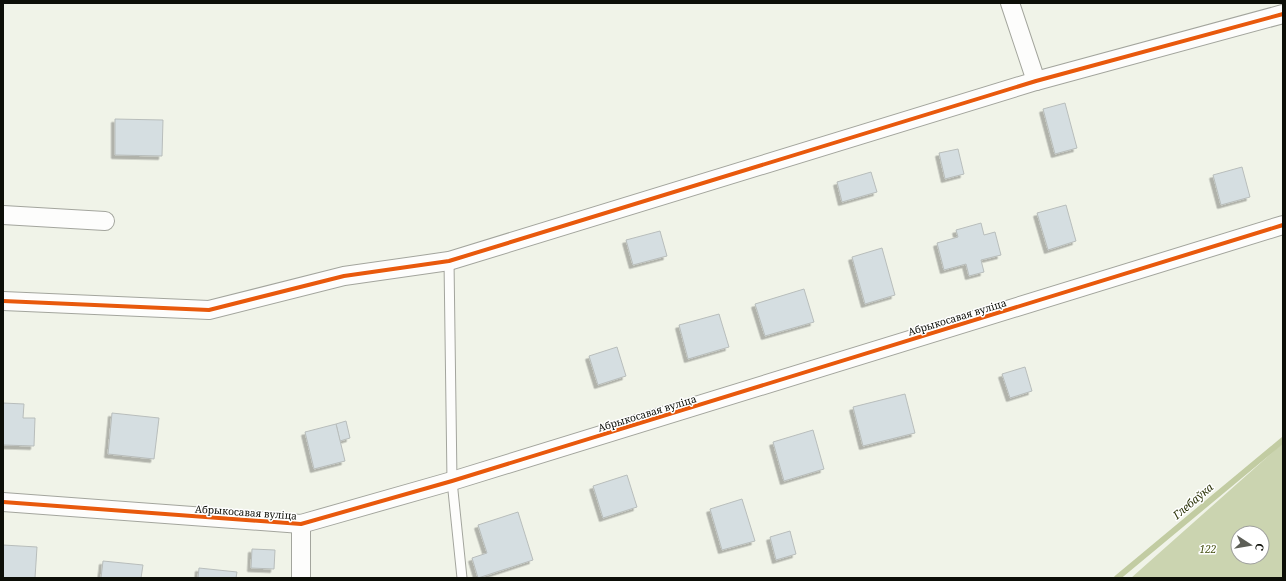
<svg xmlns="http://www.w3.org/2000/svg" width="1286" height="581" viewBox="0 0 1286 581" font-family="'Noto Serif',serif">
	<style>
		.forest { fill: #cbd4b0; fill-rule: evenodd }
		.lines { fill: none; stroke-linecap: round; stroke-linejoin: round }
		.stream { stroke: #c2cca2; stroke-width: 6 }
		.building { fill: #d5dee1; stroke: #b8bdbb; filter: url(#shadow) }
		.service-casing { stroke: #a3a59d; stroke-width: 11 }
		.minor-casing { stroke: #a3a59d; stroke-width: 20 }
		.service { stroke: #fdfdfc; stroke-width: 9 }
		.minor { stroke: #fdfdfc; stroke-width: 18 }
		.cycleway-casing { stroke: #fff; stroke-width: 6 }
		.cycleway { stroke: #e8590c; stroke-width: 4 }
		.labels { text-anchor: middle; stroke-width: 3; stroke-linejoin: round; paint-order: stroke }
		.street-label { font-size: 10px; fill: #0c0e07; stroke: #fff }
		.park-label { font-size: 10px; font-style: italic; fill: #434e0e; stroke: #fff }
		.water-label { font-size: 11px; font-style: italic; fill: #283004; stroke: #fff }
	</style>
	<defs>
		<filter id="shadow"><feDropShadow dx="-3.5" dy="3.5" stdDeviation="0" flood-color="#0004"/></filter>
	</defs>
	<rect width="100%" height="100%" fill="#f0f3e8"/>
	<path class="forest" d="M1283 443V578H1131ZM1238 533H1262V557H1238Z"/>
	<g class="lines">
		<polyline class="stream" points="1117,578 1283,440"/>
	</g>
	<g class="building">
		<polygon points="1065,103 1077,148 1055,154 1043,109"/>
		<polygon points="115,119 163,120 162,156 115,155"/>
		<polygon points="958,149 964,174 945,179 939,153"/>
		<polygon points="1242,167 1250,197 1221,205 1213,175"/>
		<polygon points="871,172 877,192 842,202 837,182"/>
		<polygon points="1066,205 1076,241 1048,250 1037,213"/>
		<polygon points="981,223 984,235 995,232 1001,255 981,260 984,272 969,276 966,264 944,270 937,243 958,237 956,230"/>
		<polygon points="660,231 667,256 633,265 626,240"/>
		<polygon points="882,248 895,295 865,304 852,257"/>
		<polygon points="804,289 814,322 765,336 755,304"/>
		<polygon points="719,314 729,347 688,359 679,325"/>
		<polygon points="617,347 626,376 598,385 589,356"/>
		<polygon points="1025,367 1032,391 1010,398 1002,374"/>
		<polygon points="905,394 915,433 863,446 853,407"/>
		<polygon points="3,403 24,404 23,418 35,418 34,446 3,445"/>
		<polygon points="112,413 159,418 154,459 108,454"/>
		<polygon points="346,421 350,438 340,441 336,424"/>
		<polygon points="336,424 345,461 314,469 305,432"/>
		<polygon points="813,430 824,469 784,481 773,442"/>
		<polygon points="627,475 637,507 603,518 593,486"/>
		<polygon points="742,499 755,541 722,550 710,509"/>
		<polygon points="518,512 533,560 478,578 472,558 487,553 478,525"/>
		<polygon points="790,531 796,554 776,560 770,537"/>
		<polygon points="3,545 37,547 35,578 3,578"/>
		<polygon points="252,549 275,550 274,569 251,568"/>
		<polygon points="103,561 143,565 141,578 101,578"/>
		<polygon points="199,568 237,572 236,578 198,578"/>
	</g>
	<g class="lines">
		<g class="service-casing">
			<polyline id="service" points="449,261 452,481 462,578"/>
		</g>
		<g class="minor-casing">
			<g id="minor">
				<polyline points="1010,3 1036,81"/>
				<polyline points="3,215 105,221"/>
				<polyline points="3,301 209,310 344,276 449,261 1036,81 1283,14"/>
				<polyline points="3,502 301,524 452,481 1283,225"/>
				<polyline points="301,578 301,524"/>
			</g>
		</g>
		<use href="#service" class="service"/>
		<use href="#minor" class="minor"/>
		<g class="cycleway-casing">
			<g id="cycleway">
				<polyline points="3,301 209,310 344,276 449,261 1036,81 1283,14"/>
				<polyline points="3,502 301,524 452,481 1283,225"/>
			</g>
		</g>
		<use href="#cycleway" class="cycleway"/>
	</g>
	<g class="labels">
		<g class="street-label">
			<text transform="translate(957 317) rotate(-17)" y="4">Абрыкосавая вуліца</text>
			<text transform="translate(647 413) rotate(-17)" y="4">Абрыкосавая вуліца</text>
			<text transform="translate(246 512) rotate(4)" y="4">Абрыкосавая вуліца</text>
		</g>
		<g class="park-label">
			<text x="1208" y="553">122</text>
		</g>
		<g class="water-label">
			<text transform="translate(1193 501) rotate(-40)" y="4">Глебаўка</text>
		</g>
	</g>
	<rect width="1286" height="581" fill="none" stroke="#0c0e07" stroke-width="8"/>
	<g transform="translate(1250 545) rotate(102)"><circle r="19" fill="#ffffff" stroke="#9e9f9c"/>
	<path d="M0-3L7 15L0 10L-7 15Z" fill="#5c5e56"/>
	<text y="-6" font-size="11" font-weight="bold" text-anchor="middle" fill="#0c0e07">С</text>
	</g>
</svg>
